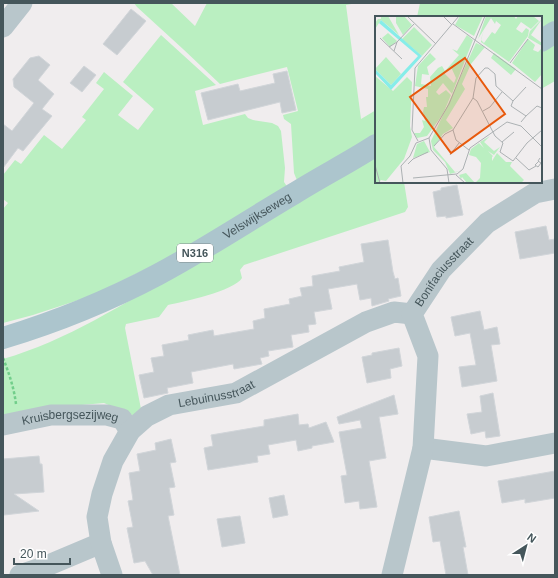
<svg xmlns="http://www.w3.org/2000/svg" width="558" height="578" viewBox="0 0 558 578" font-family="Helvetica,sans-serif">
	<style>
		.green { fill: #baefc1 }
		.building { fill: #c7ccd0; stroke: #d1d5d9 }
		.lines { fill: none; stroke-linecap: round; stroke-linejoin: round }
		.path { stroke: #71ce8a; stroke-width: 2.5; stroke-dasharray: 3 2; stroke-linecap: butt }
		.street { stroke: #b8c6cb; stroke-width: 21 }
		.primary { stroke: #acc5cd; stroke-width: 22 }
		.labels { text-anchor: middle; stroke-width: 3; stroke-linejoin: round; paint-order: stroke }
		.shield { fill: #fff; stroke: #7d898c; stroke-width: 1 }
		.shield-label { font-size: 11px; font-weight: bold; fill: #45565b }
		.street-label { font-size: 12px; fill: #45565b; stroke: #fff }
		.inset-road { fill: none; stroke: #acb1b3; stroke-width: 1 }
		.view { fill: #e8590c; fill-opacity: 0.15; stroke: #e8590c; stroke-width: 2 }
		.inset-edge { fill: none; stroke: #45565b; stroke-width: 2 }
	</style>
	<rect width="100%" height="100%" fill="#f0edee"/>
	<g class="green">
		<polygon points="134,3 171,3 195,26 207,3 357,3 346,5 361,119 376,110 376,134 298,182 296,178 294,173 291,124 284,119 283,115 298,111 287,67 220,84 183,49 137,7"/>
		<polygon points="420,3 555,3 555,21 541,30 541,17 417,17"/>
		<polygon points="161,35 216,85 195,91 203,125 245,114 248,118 253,120 272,123 278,126 281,131 285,168 284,182 288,188 172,256 91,296 33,315 3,323 3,209 8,203 3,199 3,175 15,160 21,164 44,135 62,149 86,120 82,117 104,89 96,83 104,72 133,96 118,115 138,130 154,109 123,82"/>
		<polygon points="555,44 555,81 541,89 541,53"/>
		<path d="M376 154V182H404L408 207 405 212 244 265 240 270 242 278C234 291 183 302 168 305L159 317 126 324 125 328 142 414 139 418 104 403 48 408 3 418V359C66 341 125 303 181 270 246 231 311 192 376 154Z"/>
	</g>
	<g class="building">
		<polygon points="131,9 146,21 117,55 103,44"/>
		<polygon points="39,56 50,65 38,80 54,94 42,109 52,116 23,151 18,148 3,168 3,124 12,131 34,103 14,87 13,79 30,58"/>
		<polygon points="84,66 96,75 82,92 70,83"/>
		<polygon points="287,71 296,110 282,113 280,102 208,120 201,93 238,84 240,91 275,83 273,74"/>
		<polygon points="457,185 463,215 446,218 446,216 437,217 433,192 441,190 441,188"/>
		<polygon points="546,226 549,240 555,239 555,253 520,259 515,232"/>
		<polygon points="388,240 393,272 395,279 398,278 401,296 388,299 389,301 372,306 371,298 360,300 357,284 328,289 332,309 314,312 316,324 308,325 309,332 291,335 293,347 268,351 269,356 260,358 262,364 234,369 233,364 191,372 193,383 167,388 168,393 144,398 139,375 154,372 151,358 164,356 162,345 189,340 188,335 213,330 214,336 254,329 253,321 265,318 264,309 290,304 289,299 302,296 300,288 313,286 312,276 340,271 339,267 364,262 361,244"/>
		<polygon points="480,311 484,330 497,327 500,344 491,345 497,381 462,387 459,367 476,365 470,333 455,336 451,317"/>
		<polygon points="399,348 402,366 390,369 391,378 367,383 362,357 372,355 372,353"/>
		<polygon points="493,393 500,436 486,438 485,431 471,434 467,414 482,412 480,396"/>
		<polygon points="394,395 398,414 379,417 386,458 369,461 377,507 360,509 359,501 345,503 341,476 347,475 339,432 362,428 360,420 339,424 337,417"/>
		<polygon points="298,414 299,425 308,424 309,428 326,422 334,442 312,446 312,448 298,451 296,440 268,445 270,454 257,456 258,462 208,470 204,448 213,446 211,435 264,426 264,420"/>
		<polygon points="171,439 176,462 170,463 175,487 169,488 174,515 168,516 180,575 153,575 145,561 134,563 127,528 133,527 128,501 133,500 129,473 140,471 137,454 156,450 155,443"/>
		<polygon points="39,456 40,464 42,464 44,492 14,494 39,511 4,515 3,498 3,459"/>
		<polygon points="555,471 555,498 525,503 525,499 502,503 498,481"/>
		<polygon points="284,495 288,515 273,518 269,498"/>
		<polygon points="459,511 466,547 463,547 468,575 446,575 440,541 433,542 429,517"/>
		<polygon points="240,516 245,543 222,547 217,519"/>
	</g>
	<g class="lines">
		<path class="path" d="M3 358C9 373 14 388 16 404"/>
		<g class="street">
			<polyline points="3,27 22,3"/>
			<path id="s1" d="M3 425 51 415H107L122 419 130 431"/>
			<polyline points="423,448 486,456 555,443"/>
			<polyline points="20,575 44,567 101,543"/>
			<path id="s2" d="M112 575 101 543 97 517 102 494 113 461 130 431 147 416 169 405 236 393 366 322 394 312 412 314"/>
			<path id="s3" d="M392 575 423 448 428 356 412 314 441 270 487 223 535 193 555 189"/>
		</g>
		<g class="primary">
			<polyline points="541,41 555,32"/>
			<path id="s4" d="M3 338C56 322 108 301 157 275 204 250 249 220 295 193 322 176 350 162 376 145"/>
		</g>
	</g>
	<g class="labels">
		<rect class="shield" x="177" y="244" width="36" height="18" rx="3"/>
		<g class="shield-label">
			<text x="195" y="257">N316</text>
		</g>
		<g class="street-label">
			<text dy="4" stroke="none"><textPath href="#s4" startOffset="283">Velswijkseweg</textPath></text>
			<text dy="4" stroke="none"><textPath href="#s3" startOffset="321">Bonifaciusstraat</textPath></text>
			<text dy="4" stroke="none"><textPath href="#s2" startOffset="249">Lebuinusstraat</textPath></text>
			<text dy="4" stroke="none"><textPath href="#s1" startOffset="68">Kruisbergsezijweg</textPath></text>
		</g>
	</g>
	<g transform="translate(375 16)">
		<rect width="167" height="167" fill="#f0edee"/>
		<path d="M6 0H13L24 19 6 4 0 13V7L3 3H6ZM21 0H29L37 9 28 19 21 7ZM85 0H108L99 20 80 9ZM111 0H139L141 3 143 0H158L164 5 156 13 146 6 141 13 147 17 151 12 154 14 153 20 134 46 106 26V23L109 14 106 24 109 27 117 16 120 18 126 9 121 5 120 8 116 2 103 23ZM167 3 156 19 167 27V33V30L153 22 155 15ZM39 11 57 29 47 40 27 23ZM13 17 22 25 15 31 7 22ZM92 19 98 24 77 78 68 67 61 76 64 79 71 74 76 79 68 98 52 120 42 122 39 117H45L49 111 47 104 50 105 48 96 49 91H52L51 81H53V73L40 70 43 50 55 37 61 43 52 51 54 59 47 58 46 68 56 70 55 61 63 52 67 50 70 55 84 39 77 33 82 35ZM76 51 81 62 79 67 69 57ZM153 23 160 29 158 34 163 36 166 33 167 58 160 66 137 47ZM101 27 110 31 96 48 87 68 90 73 71 104 78 112 68 118 59 131 80 156 85 155 75 158 70 146 58 134 56 125ZM119 37 141 53 136 59 116 42ZM11 41 26 58 16 69 0 53ZM0 60 18 75 32 61 37 66 35 110 37 121 29 143 11 165 6 164 3 167H0ZM115 120 109 126 119 135 125 131 119 139 113 135 118 140 117 141V145L122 137 131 146H137L135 150 149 164 146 167H92L87 161 86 163 84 159 91 157 100 167 105 162 106 147 101 141 94 139 96 133 104 127 109 132 105 126ZM49 125 55 136 38 142 42 128Z" fill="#baefc1" fill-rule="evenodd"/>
		<path d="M6 4 47 40 16 74 0 57V53L16 69 43 40 4 7Z" fill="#86ede9"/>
		<path class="inset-road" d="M32 0 61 28M68 0 77 9M78 8 167 73M5 22 27 43M22 26 39 8M14 31 22 26 19 35M135 47 153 23M138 85 151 71M108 95 115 91 127 76M151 100 162 90 167 92M146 106 151 100 136 90 138 85 121 70 120 58 113 52H110L101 62 98 82 102 85 120 120 128 127 125 136 138 145 152 127 167 114M43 125 37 114 40 52 84 0M127 126 139 116M59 130 70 118 78 114M94 134 81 124 78 114 98 82M75 139 84 127M141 142 154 154 161 150M164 145 160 149 163 151 166 147 163 145 165 142M33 148 38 143 53 136M0 149 5 167M81 159 90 167M38 162 82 158 88 153 95 132 132 106 146 110 167 131M28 167 26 150 35 140 41 127 54 122M74 167 72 153 56 134 54 122 74 88 110 0"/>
		<path class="view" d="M90 42 130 98 76 137 35 81Z"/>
		<rect width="167" height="167" class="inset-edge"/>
	</g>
	<rect width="558" height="578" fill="none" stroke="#45565b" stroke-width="8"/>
	<g transform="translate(526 546) rotate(36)" stroke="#ffffff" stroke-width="3" paint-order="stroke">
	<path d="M0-3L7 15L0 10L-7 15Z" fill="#45565b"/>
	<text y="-6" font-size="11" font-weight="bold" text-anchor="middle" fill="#45565b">N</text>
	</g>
	<path d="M14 558v6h56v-6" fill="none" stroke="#45565b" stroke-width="2"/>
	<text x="20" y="558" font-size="12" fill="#45565b" stroke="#ffffff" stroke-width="3" paint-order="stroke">20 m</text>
</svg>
